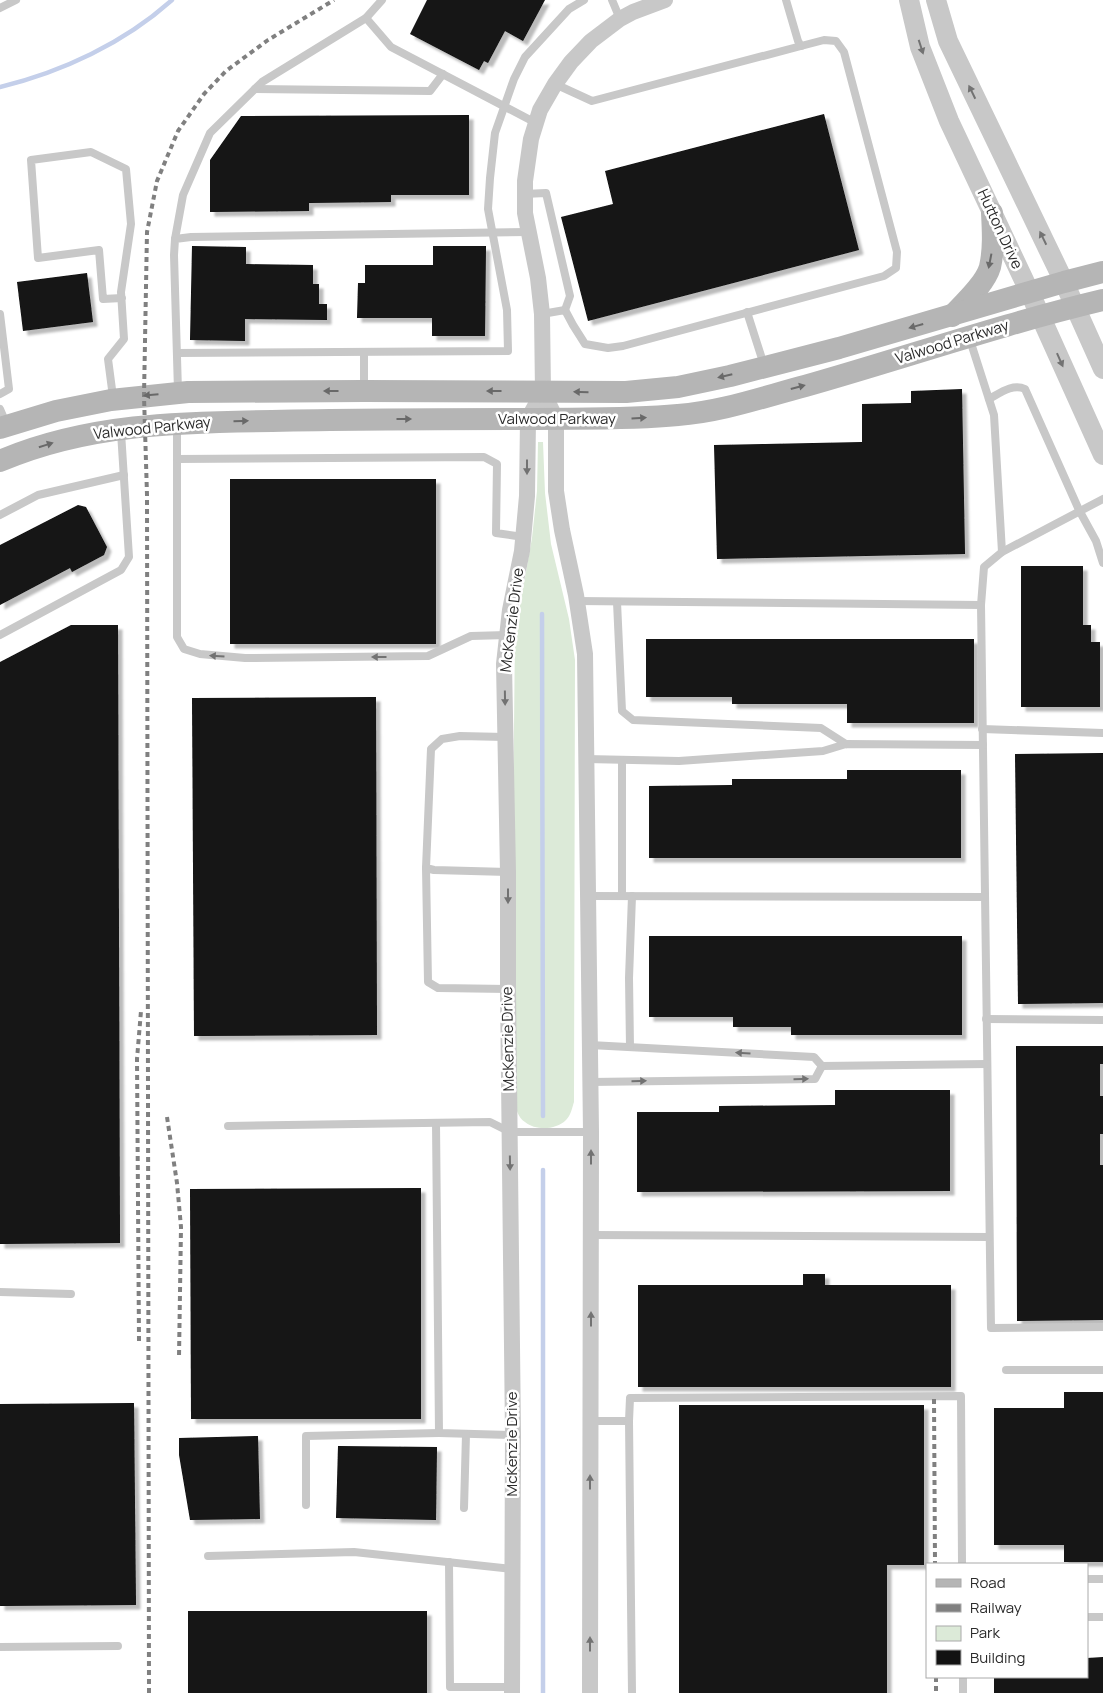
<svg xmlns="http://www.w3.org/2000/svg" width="1103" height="1693" viewBox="0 0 1103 1693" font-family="Manrope,sans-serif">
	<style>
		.green { fill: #dcead8 }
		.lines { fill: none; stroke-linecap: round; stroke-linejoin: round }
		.stream { stroke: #c4cfea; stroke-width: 4.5 }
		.building { fill: #121212; filter: url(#shadow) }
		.service { stroke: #c8c8c8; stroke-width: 8 }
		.minor { stroke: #c8c8c8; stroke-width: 16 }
		.tertiary { stroke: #c8c8c8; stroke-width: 20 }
		.secondary { stroke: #b5b5b5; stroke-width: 22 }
		.rail { stroke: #808080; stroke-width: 4; stroke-dasharray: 5 4; stroke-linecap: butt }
		.oneway { fill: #727272 }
		.oneway2 { fill: #696969 }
		.labels { text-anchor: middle; stroke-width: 5; stroke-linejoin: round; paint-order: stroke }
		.street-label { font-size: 15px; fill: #2b2b2b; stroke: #fff }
	</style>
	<defs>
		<filter id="shadow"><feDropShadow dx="4.5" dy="4.5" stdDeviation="1" flood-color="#0004"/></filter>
	</defs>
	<rect width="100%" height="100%" fill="#fff"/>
	<path class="green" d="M538 442H543L545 493 551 544 569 619 575 660 574 1102C572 1108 571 1115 566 1120 556 1130 536 1131 525 1122 518 1118 516 1108 514 1101L513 820 515 634 532 538 537 491Z"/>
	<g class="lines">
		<g class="stream">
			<path d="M0 87C62 72 124 43 172 0"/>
			<polyline points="542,614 543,1116"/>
			<polyline points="543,1170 543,1693"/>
		</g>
	</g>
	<g class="building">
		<polygon points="427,0 545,0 523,41 505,31 488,63 484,61 479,70 410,34"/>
		<polygon points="824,114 859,250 588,321 561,217 613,204 605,171"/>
		<polygon points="469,115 469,195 391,195 391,202 309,203 309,211 210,212 210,160 241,116"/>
		<polygon points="192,246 246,247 246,264 313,265 313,284 319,284 319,304 327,304 327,320 245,319 245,341 190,340"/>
		<polygon points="433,246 486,246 485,336 432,336 432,318 357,318 358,283 365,283 365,265 433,265"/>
		<polygon points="87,273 93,322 23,331 17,282"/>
		<polygon points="962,389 965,554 717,559 714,445 862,442 862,404 911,403 911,391"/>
		<rect x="230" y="479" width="206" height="165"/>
		<polygon points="78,505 86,507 107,547 104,555 72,572 70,568 0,605 0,545"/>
		<polygon points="1021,566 1083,566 1083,625 1091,625 1091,642 1100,642 1100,707 1021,707"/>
		<polygon points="71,625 118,625 120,1243 0,1244 0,662"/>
		<polygon points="646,639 974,639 974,723 847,723 847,704 732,704 732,697 646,697"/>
		<polygon points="376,697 377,1035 194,1036 192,698"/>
		<polygon points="1103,753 1103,1003 1018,1004 1015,754"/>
		<polygon points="847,770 961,770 961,858 649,858 649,786 732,785 732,779 847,779"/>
		<polygon points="649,936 962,936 962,1035 791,1035 791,1027 733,1027 733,1017 649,1017"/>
		<polygon points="1016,1046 1103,1046 1103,1064 1100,1064 1100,1096 1103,1096 1103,1134 1100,1134 1100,1165 1103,1165 1103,1320 1017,1321"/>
		<polygon points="835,1090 950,1090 950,1191 637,1192 637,1112 719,1112 719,1106 835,1105"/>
		<polygon points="421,1188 421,1419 191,1419 190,1189"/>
		<polygon points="803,1274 825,1274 825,1285 951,1285 951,1387 638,1387 638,1285 803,1285"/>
		<polygon points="1064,1392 1103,1392 1103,1562 1064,1562 1064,1545 994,1545 994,1408 1064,1408"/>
		<polygon points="134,1403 136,1605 0,1606 0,1404"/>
		<polygon points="679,1405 924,1405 924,1565 887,1565 887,1693 679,1693"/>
		<polygon points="258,1436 260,1519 190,1520 179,1455 179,1438"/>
		<polygon points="338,1446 437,1447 436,1520 336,1518"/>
		<rect x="188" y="1611" width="239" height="82"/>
		<polygon points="1103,1657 1103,1693 994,1693 994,1677 1087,1677 1087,1658"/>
	</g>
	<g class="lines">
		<g class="service">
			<polyline points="612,0 620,19"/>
			<polyline points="0,8 16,0"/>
			<polyline points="366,18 391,47 536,123"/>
			<polyline points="555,84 592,101 801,46"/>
			<polyline points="255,89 430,91 443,74"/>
			<polyline points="524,194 546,193 570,296 565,310"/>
			<polyline points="175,239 183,195 210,133 262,82 366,18 382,0"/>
			<polyline points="747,312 764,365"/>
			<polyline points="0,314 9,389 0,394"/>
			<polyline points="542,314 565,310 573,325 585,344 608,348 623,346 884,276 896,268 897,252 844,52 836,41 824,40 801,46 798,41 786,0"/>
			<polyline points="970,340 994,415 1002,552 984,567 981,605"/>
			<polyline points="364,352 364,390"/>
			<polyline points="177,353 508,351 507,310 488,209 490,178 495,133 514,79 525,57 569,9 584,0"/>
			<polyline points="178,391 174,255 175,239 191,237 527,232"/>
			<polyline points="113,397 108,359 124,339 121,292 131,224 126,169 91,152 31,160 38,258 99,250 103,299 122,298"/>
			<path d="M989 399C1000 393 1013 383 1025 389L1079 510 1096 541 1103 563"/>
			<polyline points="0,409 6,423"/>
			<polyline points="177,425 177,637 184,649 200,654 245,658 428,656 471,636 507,635"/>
			<polyline points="177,459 484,457 497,464 496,533 523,537"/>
			<polyline points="0,515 38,495 124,475"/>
			<polyline points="1002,552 1103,499"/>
			<polyline points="577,601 981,605 991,1328 1103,1327"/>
			<polyline points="617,602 622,711 633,720 821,728 846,744"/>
			<polyline points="0,635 121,570 129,557 121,432"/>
			<polyline points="982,729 1103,733"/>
			<polyline points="505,737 460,736 442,739 431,749 426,868 434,870 508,872"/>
			<polyline points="586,759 679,761 823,751 846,744 983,745"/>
			<polyline points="622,760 622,896"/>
			<polyline points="426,868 428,982 438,988 508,989"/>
			<polyline points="588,896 985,897"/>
			<polyline points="986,1019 1103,1020"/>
			<polyline points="590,1045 814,1057 822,1066 987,1064"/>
			<polyline points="630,1047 629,978 632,896"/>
			<polyline points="590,1082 815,1079 822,1066"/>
			<polyline points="436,1123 439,1433 513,1435"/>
			<polyline points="228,1126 490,1122 510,1132 591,1132"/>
			<polyline points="591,1235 989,1237"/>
			<polyline points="0,1292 71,1294"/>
			<polyline points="1006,1370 1103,1370"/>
			<polyline points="590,1421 629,1421 632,1693"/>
			<polyline points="629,1421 630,1398 961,1396 962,1564"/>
			<polyline points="306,1505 306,1436 439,1433"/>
			<polyline points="464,1508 466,1434"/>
			<polyline points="208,1556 354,1552 512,1569"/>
			<polyline points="449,1562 450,1687 512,1687"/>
			<polyline points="1087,1579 1103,1579"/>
			<polyline points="1087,1617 1103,1617"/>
			<polyline points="0,1647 118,1646"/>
			<polyline points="963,1677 963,1693"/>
		</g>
		<g class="minor">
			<polyline points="512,1693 513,1435 508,989 508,872 504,664 510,610 522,551 527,496 528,419 543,392"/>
			<polyline points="590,1693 591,1132 585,654 576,595 562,530 556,491 556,419 543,392 542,314 538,278 525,213 525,181 531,139 540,110 555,84 571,62 591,41 620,19 633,12 665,0"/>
		</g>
		<g class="tertiary">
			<polyline points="909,0 920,47 949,121 1030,293 1103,455"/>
			<polyline points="936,0 948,41 1064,282 1103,369"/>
		</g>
		<g class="secondary">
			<path d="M952 316C964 303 985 284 990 267 994 249 993 231 992 213"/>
			<polyline points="0,428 56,411 111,400 188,392 364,391 626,392 678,387 730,376 839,348 1064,282 1103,272"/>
			<path d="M0 461C86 424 180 422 272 421 357 419 441 419 526 419 577 418 628 420 678 415 721 412 763 397 805 386 904 358 1002 324 1103 300"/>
		</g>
		<g class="rail">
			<polyline points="167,1117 177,1183 181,1227 179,1357"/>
			<polyline points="139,1341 137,1059 141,1011"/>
			<polyline points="934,1399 935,1564"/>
			<polyline points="936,1677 936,1693"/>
			<polyline points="149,1693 147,495 144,396 147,232 157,181 178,131 204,94 226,71 268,40 334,0"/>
		</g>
	</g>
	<defs><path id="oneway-solid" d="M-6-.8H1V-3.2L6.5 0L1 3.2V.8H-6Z" transform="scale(1.25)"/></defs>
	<g class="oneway">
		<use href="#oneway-solid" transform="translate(921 47) rotate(72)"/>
		<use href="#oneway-solid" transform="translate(972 92) rotate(-116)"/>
		<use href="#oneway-solid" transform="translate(1043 238) rotate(-116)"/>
		<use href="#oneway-solid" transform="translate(1060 360) rotate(66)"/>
		<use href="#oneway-solid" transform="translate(527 467) rotate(90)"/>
		<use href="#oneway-solid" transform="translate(217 656) rotate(-176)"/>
		<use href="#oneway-solid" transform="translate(379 657) rotate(180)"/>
		<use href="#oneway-solid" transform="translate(505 698) rotate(89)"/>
		<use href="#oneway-solid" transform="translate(508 896) rotate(90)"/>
		<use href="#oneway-solid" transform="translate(743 1053) rotate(-177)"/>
		<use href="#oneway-solid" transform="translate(801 1079) rotate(-1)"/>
		<use href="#oneway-solid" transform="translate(639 1081) rotate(-1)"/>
		<use href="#oneway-solid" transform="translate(591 1157) rotate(-90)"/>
		<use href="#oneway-solid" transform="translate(510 1163) rotate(89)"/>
		<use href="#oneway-solid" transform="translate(591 1319) rotate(-90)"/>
		<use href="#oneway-solid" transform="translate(590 1482) rotate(-90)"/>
		<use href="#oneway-solid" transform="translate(590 1644) rotate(-90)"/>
	</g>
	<g class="oneway2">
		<use href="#oneway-solid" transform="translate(990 261) rotate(101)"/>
		<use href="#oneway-solid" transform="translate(916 326) rotate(164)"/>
		<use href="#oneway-solid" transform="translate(725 376) rotate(167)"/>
		<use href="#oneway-solid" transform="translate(798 387) rotate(-15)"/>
		<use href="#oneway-solid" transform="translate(331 391) rotate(180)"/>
		<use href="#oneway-solid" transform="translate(494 391) rotate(-180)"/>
		<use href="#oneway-solid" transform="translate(581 392) rotate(-179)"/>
		<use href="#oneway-solid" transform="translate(151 395) rotate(175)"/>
		<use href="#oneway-solid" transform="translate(639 418) rotate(-4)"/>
		<use href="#oneway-solid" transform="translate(404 419)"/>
		<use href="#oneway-solid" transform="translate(241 421) rotate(-1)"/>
		<use href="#oneway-solid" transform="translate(46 445) rotate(-18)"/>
	</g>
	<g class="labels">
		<g class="street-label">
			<text transform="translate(1000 229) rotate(65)" y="5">Hutton Drive</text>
			<text transform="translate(952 342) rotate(-17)" y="5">Valwood Parkway</text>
			<text x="557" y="424">Valwood Parkway</text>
			<text transform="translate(152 428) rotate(-6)" y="5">Valwood Parkway</text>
			<text transform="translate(512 620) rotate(-83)" y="5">McKenzie Drive</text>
			<text transform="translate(508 1039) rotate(-91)" y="5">McKenzie Drive</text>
			<text transform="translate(512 1444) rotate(-90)" y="5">McKenzie Drive</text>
		</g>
	</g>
	<rect x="926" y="1563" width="162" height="115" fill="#ffffff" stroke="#aaaaaa"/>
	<rect x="936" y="1579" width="25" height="8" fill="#b5b5b5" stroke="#aaaaaa"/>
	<text x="970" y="1588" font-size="15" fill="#2b2b2b">Road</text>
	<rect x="936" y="1604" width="25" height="8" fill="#808080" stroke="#aaaaaa"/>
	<text x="970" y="1613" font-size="15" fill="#2b2b2b">Railway</text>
	<rect x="936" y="1626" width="25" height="15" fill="#dcead8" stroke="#aaaaaa"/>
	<text x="970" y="1638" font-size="15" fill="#2b2b2b">Park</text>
	<rect x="936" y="1650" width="25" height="15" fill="#121212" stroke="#aaaaaa"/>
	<text x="970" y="1663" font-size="15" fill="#2b2b2b">Building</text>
</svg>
